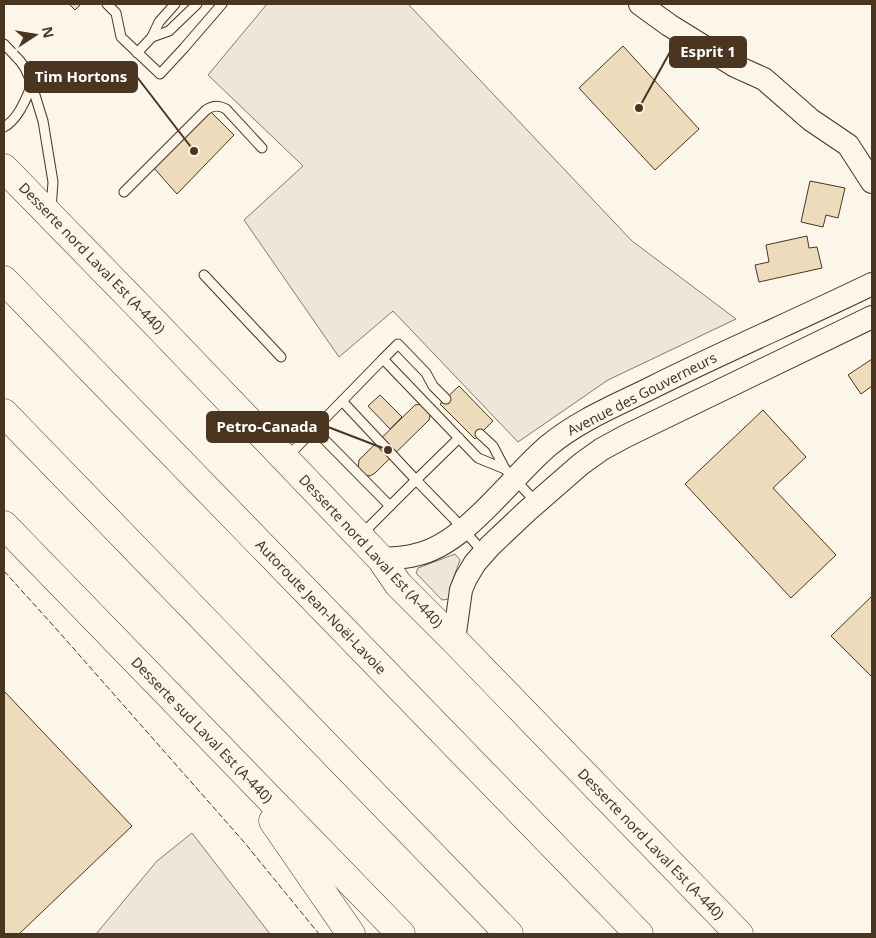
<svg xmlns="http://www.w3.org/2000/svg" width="876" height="938" viewBox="0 0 876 938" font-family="'Noto Sans',sans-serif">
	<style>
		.green { fill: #ede6d9; stroke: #887966 }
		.building { fill: #ecdcbc; stroke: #4a3520 }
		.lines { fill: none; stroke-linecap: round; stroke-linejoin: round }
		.service-casing { stroke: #4a3520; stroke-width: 11 }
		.tertiary-casing { stroke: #4a3520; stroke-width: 24 }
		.primary-casing { stroke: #4a3520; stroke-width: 29 }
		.trunk-casing { stroke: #4a3520; stroke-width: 29 }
		.motorway-casing { stroke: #4a3520; stroke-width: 29 }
		.service { stroke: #fbf6e9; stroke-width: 9 }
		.tertiary { stroke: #fbf6e9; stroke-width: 22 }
		.primary { stroke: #fbf6e9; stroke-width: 28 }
		.trunk { stroke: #fbf6e9; stroke-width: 28 }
		.motorway { stroke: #fbf6e9; stroke-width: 28 }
		.fence { stroke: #4a3520; stroke-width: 1; stroke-dasharray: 6 2.5; stroke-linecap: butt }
		.labels { text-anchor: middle; stroke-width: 4; stroke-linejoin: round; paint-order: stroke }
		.street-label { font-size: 14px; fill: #4a3520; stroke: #fbf6e9 }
		.leader { fill: none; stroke: #4a3520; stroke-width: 2 }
		.callout-dot { fill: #4a3520; stroke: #fbf6e9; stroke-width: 2 }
		.callout { fill: #4a3520; stroke: #4a3520; stroke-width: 2 }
		.callout-label { font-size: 15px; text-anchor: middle; font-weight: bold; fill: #fff }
	</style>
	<rect width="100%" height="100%" fill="#fbf6e9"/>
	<g class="green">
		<polygon points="267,4 408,4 632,241 736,319 608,380 518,442 393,311 339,357 244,220 303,166 208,75"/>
		<polygon points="455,554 460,560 450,587 449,599 442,600 416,573 418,568"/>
		<polygon points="192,833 270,934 96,934 157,861"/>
	</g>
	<g class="building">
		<polygon points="69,4 81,4 75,10"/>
		<polygon points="623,46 699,129 655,170 579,88"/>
		<polygon points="210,111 234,135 177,194 153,167"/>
		<polygon points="810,181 845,188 838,218 826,215 823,227 801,222"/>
		<polygon points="807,236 809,248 817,247 822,268 759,282 755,265 769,262 766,245"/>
		<polygon points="872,359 872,386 861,394 848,375"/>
		<polygon points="459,386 493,421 475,439 440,404"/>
		<polygon points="380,395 402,417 390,429 368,406"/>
		<polygon points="422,404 430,412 430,416 429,420 375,473 370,476 365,475 358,469 359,460 415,405"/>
		<polygon points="763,410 806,457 773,488 836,555 791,598 685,484"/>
		<polygon points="872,596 872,677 831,636"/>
		<polygon points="4,691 132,826 19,934 4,934"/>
	</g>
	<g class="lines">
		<g class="service-casing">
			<g id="service">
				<polyline points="107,4 116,13 121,37 160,74 184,48 222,4"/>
				<polyline points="152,37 169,31 197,4"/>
				<polyline points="4,44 20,61 25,68 30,79 43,121 53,182 51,209"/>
				<polyline points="137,53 152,37 159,22 175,4"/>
				<path d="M4 127C18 119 25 101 31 87"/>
				<path d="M124 192 206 110C213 105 219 105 226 109L262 148"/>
				<polyline points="204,275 281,357"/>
				<polyline points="383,359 398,344 426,373 433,386 446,399"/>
				<polyline points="342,401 383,359 478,458 505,469 536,502"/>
				<polyline points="314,429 390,506"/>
				<polyline points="480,434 493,446 505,469"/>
				<polyline points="287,457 342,401 416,480 459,438"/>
				<polyline points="361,535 416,480 453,518 484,553"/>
			</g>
		</g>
		<g class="tertiary-casing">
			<g id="tertiary">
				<polyline points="640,4 669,25 735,66 764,79 811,120 848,145 872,182"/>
				<path d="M381 559C392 558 404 558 415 555 465 545 509 479 548 446 579 420 617 405 653 387 725 351 800 319 872 284"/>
				<polyline points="454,640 461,590 466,578 475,563 490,546 527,511 581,464 602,449 626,436 872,317"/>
			</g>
		</g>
		<g class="primary-casing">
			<polyline id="primary" points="4,168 157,325 381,559 398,584 454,640 739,934"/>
		</g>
		<g class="trunk-casing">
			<g id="trunk">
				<polyline points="4,525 401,934"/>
				<polyline points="273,821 351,934"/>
			</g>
		</g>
		<g class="motorway-casing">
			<g id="motorway">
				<polyline points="4,280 639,934"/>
				<polyline points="4,413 509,934"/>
			</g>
		</g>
		<use href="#service" class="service"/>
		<use href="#tertiary" class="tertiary"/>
		<use href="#primary" class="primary"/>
		<use href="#trunk" class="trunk"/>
		<use href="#motorway" class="motorway"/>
		<polyline class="fence" points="4,571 59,632 244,842 319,934"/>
	</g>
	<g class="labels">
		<g class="street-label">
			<text transform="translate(92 258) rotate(46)" y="5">Desserte nord Laval Est (A-440)</text>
			<text transform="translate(642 394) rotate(-27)" y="5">Avenue des Gouverneurs</text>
			<text transform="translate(371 551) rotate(47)" y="5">Desserte nord Laval Est (A-440)</text>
			<text transform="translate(321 607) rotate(46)" y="5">Autoroute Jean-Noël-Lavoie</text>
			<text transform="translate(202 730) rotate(46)" y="5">Desserte sud Laval Est (A-440)</text>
			<text transform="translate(651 844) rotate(46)" y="5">Desserte nord Laval Est (A-440)</text>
		</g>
	</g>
	<path class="leader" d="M639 108L670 52M194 151L137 77M388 450L328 427"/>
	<g class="callout-dot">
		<circle cx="639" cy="108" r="5"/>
		<circle cx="194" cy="151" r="5"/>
		<circle cx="388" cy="450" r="5"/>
	</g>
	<g class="callout">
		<rect x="670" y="37" width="76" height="30" rx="5"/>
		<rect x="25" y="62" width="112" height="30" rx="5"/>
		<rect x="207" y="412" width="121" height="30" rx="5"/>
	</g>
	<g class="callout-label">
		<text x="708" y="57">Esprit 1</text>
		<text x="81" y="82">Tim Hortons</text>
		<text x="267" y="432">Petro-Canada</text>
	</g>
	<rect width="876" height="938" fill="none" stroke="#4a3520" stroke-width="10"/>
	<g transform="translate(35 35) rotate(78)" stroke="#fbf6e9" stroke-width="4" paint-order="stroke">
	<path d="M0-4L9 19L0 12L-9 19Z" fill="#4a3520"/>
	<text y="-8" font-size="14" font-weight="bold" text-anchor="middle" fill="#4a3520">N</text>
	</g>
</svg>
